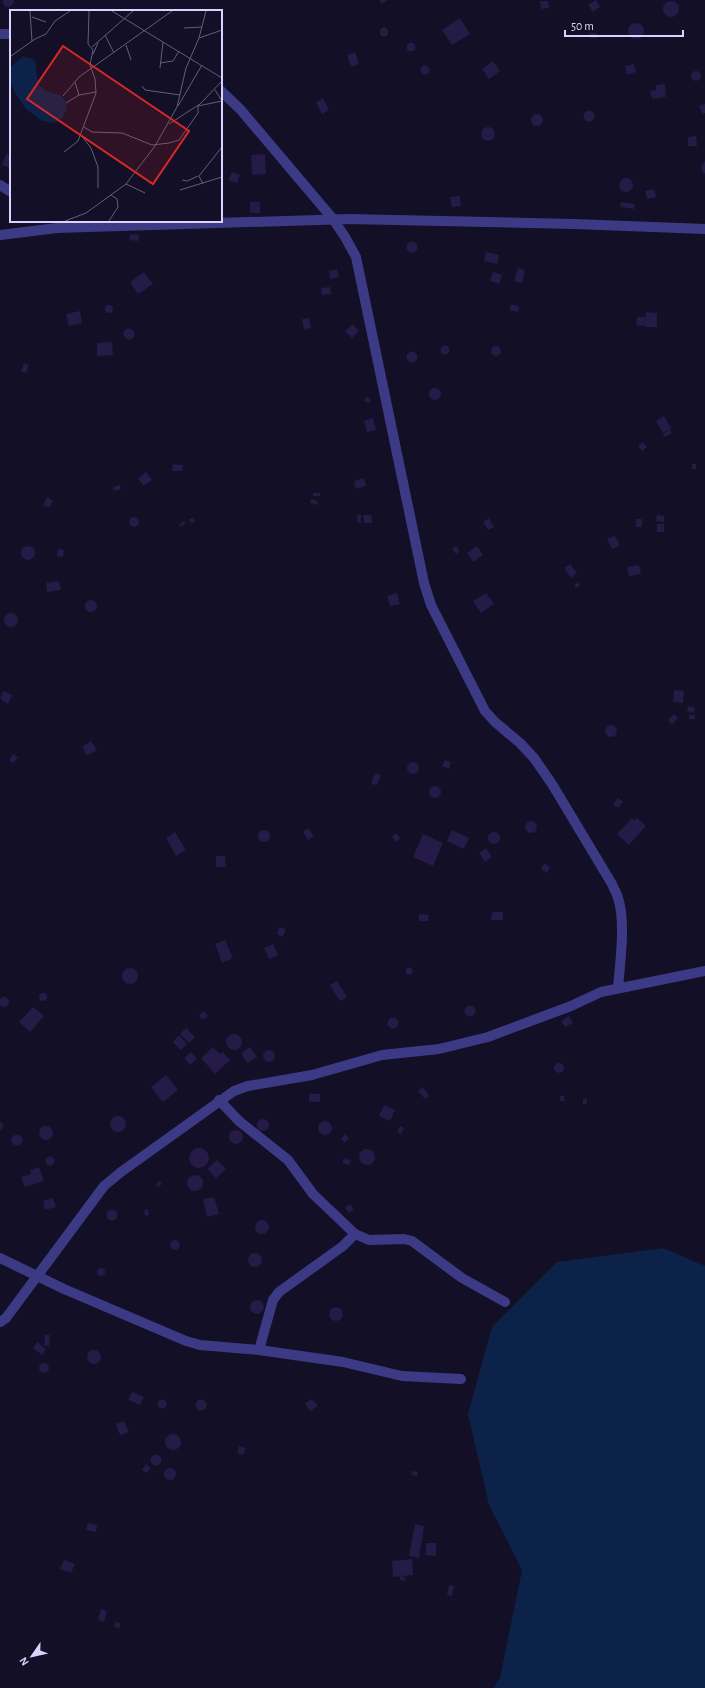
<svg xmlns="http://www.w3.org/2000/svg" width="705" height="1688" viewBox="0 0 705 1688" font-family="'Alegreya Sans',sans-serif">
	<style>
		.water { fill: #0c2248 }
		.building { fill: #241b47 }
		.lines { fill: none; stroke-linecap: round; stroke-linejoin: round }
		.minor { stroke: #3d3a85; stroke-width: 10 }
		.inset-road { fill: none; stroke: #625e7d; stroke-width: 1 }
		.view { fill: #d62828; fill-opacity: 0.15; stroke: #d62828; stroke-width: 2 }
		.inset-edge { fill: none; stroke: #d9d4ff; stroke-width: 2 }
	</style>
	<rect width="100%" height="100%" fill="#130f26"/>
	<polygon class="water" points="663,1248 705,1266 705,1688 493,1688 500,1678 522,1570 489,1505 468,1414 492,1327 557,1262"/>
	<g class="building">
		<polygon points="3,0 14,0 14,2 10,7 6,7 3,4"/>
		<polygon points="379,0 388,0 382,4"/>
		<polygon points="596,0 600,7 593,12 588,5"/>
		<polygon points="540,1 548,1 549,8 541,9"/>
		<circle cx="671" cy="9" r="8"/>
		<polygon points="460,18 470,34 452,45 442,30"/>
		<circle cx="636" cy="31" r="8"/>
		<circle cx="384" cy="32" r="4.5"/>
		<rect x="590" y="33" width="7" height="5"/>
		<circle cx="411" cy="47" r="4.5"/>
		<polygon points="355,52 359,64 351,67 347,55"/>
		<polygon points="493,61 500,71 489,79 482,69"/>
		<polygon points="634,64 636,72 627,75 625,66"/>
		<circle cx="425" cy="70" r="4.5"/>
		<circle cx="696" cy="76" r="5"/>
		<polygon points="665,84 666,97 652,99 650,91 656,90 656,85"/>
		<polygon points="323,98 329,110 322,114 316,102"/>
		<polygon points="705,104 705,113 702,114 699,106"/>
		<circle cx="589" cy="116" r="5.5"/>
		<circle cx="537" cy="120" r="6"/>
		<circle cx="488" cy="134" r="7"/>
		<polygon points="696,136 697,146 688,146 688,137"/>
		<polygon points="6,154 11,155 11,168 2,165"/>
		<polygon points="265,154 266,174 252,175 251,155"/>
		<polygon points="705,161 705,174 702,171 701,166"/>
		<polygon points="232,172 240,175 237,183 228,180"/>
		<circle cx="626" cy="185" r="7"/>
		<polygon points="654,189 656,197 647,199 645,191"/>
		<polygon points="460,196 461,206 452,207 450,197"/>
		<rect x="250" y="202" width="10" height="11"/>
		<polygon points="621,202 635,204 634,209 620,207"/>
		<polygon points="130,234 139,235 138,241 129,240"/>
		<circle cx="412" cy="247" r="5.5"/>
		<polygon points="486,252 499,255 497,264 484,261"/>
		<polygon points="518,268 525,270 522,283 514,281"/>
		<polygon points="337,269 339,277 330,279 329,271"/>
		<polygon points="144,272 153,284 138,294 130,282"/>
		<polygon points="493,272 502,275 499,284 490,281"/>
		<polygon points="330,287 331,294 322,295 321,288"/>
		<polygon points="511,304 519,306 518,312 509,310"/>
		<circle cx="109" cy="309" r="4"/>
		<polygon points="80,311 82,323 69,326 66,314"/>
		<polygon points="646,312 657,313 657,327 645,327"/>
		<polygon points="637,317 645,317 645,326 636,325"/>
		<polygon points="309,318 311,328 304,330 302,319"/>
		<polygon points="353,324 359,331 352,338 345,331"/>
		<circle cx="129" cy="334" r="5.5"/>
		<polygon points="112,342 113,355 97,356 97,343"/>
		<circle cx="445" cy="350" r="4.5"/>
		<circle cx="496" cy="351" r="5"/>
		<circle cx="412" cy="357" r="5.5"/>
		<polygon points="24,363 29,365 26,373 21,371"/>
		<circle cx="435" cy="394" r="6"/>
		<polygon points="366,397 371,400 369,403 364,401"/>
		<polygon points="664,416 671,428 663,433 656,421"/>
		<polygon points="373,418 376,430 367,432 364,421"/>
		<polygon points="670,429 672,433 665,437 663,434"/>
		<polygon points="643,442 647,447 642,451 638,446"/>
		<polygon points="173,464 183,465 182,471 172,471"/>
		<rect x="692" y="464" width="4" height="5"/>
		<polygon points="146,472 152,480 144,486 138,478"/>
		<polygon points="364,478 366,486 356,489 354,481"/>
		<polygon points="120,485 121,489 114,491 113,487"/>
		<rect x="313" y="493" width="7" height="3"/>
		<polygon points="47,497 53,501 49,508 43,505"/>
		<polygon points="311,499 318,501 318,505 310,503"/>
		<polygon points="357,514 361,515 361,523 358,523"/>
		<polygon points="363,515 371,515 372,523 364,523"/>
		<polygon points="657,515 664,516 664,522 656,521"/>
		<circle cx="134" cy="522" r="5"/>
		<polygon points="194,518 195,522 190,523 189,519"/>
		<polygon points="489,518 494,527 488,530 483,522"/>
		<rect x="636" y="519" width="6" height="8"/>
		<polygon points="184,521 186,523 180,527 179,525"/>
		<rect x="657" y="524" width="7" height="8"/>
		<polygon points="615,536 620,545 612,549 607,539"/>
		<circle cx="28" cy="553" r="7"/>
		<polygon points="456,546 460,551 456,554 452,549"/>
		<polygon points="477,546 483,555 473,562 467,553"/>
		<polygon points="58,549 64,550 63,557 57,556"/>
		<polygon points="570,564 577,573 571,578 564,568"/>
		<polygon points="639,565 641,574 629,576 627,567"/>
		<polygon points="59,581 61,590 47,592 46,583"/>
		<polygon points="578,582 580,586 576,588 574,585"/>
		<polygon points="397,593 400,604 390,606 387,596"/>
		<polygon points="486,593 494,604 481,613 473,601"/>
		<circle cx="91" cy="606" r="6"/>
		<circle cx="11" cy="620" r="7"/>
		<polygon points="674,690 684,691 683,703 673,702"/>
		<polygon points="3,691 12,695 8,704 0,699"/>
		<polygon points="688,706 695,708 694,713 687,711"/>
		<polygon points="674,714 678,718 672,725 668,720"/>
		<rect x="689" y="715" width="6" height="4"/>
		<circle cx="611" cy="731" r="6"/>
		<polygon points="91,741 97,750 87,756 82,747"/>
		<polygon points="13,754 18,757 13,763 9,760"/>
		<polygon points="445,760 451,762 449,769 442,766"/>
		<circle cx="413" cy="768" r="6"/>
		<polygon points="375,773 381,775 377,785 371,784"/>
		<circle cx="435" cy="792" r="6"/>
		<polygon points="618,798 623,802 618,808 613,804"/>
		<polygon points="632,818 634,820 637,818 646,826 629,845 617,834"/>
		<circle cx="531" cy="827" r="6"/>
		<polygon points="308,828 314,836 308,840 303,832"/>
		<circle cx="264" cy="836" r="6"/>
		<polygon points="452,830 469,838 464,849 447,841"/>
		<circle cx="494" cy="838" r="6"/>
		<polygon points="175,832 186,850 176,856 166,838"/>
		<polygon points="396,833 400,838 396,842 392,837"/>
		<polygon points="423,834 443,843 433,866 413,857"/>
		<polygon points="486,848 492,857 485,862 479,853"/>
		<polygon points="216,856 225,856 226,867 216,867"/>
		<polygon points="544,863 550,867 547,873 541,869"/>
		<polygon points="492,912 503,912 503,920 491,920"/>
		<polygon points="419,914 429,915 428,921 419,921"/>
		<polygon points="279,927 286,929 283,937 277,934"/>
		<polygon points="225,940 233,958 222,963 215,944"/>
		<polygon points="273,944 278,955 269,959 264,948"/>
		<circle cx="409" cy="971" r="3.5"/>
		<circle cx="130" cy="976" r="8"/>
		<polygon points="337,981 347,997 340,1001 330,985"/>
		<circle cx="43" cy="997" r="4"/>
		<circle cx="4" cy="1002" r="5"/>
		<circle cx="470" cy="1011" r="5.5"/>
		<polygon points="33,1007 44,1016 30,1032 19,1022"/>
		<polygon points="204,1011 208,1016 202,1020 199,1015"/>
		<polygon points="569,1016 573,1023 565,1027 561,1021"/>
		<circle cx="393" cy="1023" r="5.5"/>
		<polygon points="186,1028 195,1037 189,1043 180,1034"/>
		<circle cx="234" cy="1042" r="8"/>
		<polygon points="179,1035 187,1044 181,1050 173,1042"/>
		<polygon points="213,1047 220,1054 223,1052 230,1060 215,1074 201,1058"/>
		<polygon points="250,1047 257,1057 247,1063 241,1053"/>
		<circle cx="269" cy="1056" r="6"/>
		<polygon points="191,1052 197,1059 190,1065 184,1058"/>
		<circle cx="559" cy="1068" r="5"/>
		<polygon points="166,1075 178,1090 163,1102 151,1087"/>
		<polygon points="423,1087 429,1096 425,1099 418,1091"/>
		<rect x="309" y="1094" width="11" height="8"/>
		<polygon points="560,1096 564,1096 565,1101 560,1101"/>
		<rect x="583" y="1099" width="4" height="5"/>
		<polygon points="384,1105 395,1110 390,1121 379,1116"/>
		<circle cx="118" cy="1124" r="8"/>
		<circle cx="263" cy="1125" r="6"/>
		<circle cx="325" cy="1128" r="7"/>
		<polygon points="0,1121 4,1126 0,1131"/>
		<circle cx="46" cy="1133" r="7"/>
		<polygon points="400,1126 404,1128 401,1134 397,1132"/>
		<circle cx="236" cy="1137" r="7"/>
		<polygon points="345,1134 349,1138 345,1143 341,1139"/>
		<circle cx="17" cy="1140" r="5.5"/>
		<circle cx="199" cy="1158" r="10"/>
		<circle cx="367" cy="1157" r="8"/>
		<circle cx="50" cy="1161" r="4.5"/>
		<polygon points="344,1158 351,1160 349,1165 342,1163"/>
		<polygon points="217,1160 226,1169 216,1178 207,1169"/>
		<polygon points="39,1167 44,1181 25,1187 21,1177 31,1174 30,1170"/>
		<circle cx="195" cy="1183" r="8"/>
		<polygon points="160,1181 162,1184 158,1187 156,1184"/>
		<polygon points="214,1197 219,1214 207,1217 203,1199"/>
		<polygon points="53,1198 56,1207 45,1210 43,1201"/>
		<polygon points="350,1204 354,1210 349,1213 345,1208"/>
		<polygon points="148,1209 149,1215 145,1216 144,1210"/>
		<circle cx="112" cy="1215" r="5.5"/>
		<circle cx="262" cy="1227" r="7"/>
		<circle cx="175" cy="1245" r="5"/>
		<circle cx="255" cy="1260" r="7"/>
		<circle cx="101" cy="1272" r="4"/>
		<circle cx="257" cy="1307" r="7"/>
		<circle cx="336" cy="1314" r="7"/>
		<polygon points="45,1335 50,1335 49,1346 44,1345"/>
		<polygon points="37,1342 46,1349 42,1355 33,1348"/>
		<circle cx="94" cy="1357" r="7"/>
		<circle cx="44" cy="1368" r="5"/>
		<polygon points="132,1392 144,1397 140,1405 128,1400"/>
		<polygon points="312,1399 318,1406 310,1411 305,1403"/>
		<circle cx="201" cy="1405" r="5.5"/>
		<circle cx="162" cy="1404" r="4.5"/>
		<polygon points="124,1421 129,1432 120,1435 116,1424"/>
		<circle cx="173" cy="1442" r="8"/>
		<polygon points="239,1446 246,1448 243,1455 237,1453"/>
		<circle cx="156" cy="1460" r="5.5"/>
		<polygon points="146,1464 151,1468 147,1473 142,1470"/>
		<circle cx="170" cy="1474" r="6"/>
		<polygon points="412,1471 418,1472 417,1476 411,1475"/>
		<polygon points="88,1523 97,1525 96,1532 86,1530"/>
		<polygon points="415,1524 424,1526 419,1558 409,1556"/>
		<polygon points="426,1543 436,1543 436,1556 426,1555"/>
		<polygon points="412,1559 413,1575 393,1577 392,1561"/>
		<polygon points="64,1560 75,1564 71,1573 60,1569"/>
		<polygon points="400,1576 405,1577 405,1581 400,1580"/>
		<polygon points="449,1585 454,1586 452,1596 447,1595"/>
		<polygon points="101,1609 107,1611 104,1622 98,1620"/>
		<polygon points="115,1622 120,1623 120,1628 114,1627"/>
	</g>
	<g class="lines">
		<g class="minor">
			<polyline points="0,34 11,34"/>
			<path d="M221 91 240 109 333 219 345 237 356 257 424 583 431 605 485 711 495 722 520 743 534 758 552 784 612 884C614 889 617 894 618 898 626 922 620 963 618 988"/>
			<polyline points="0,185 11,192"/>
			<polyline points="0,235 57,228 349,219 574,224 705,229"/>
			<polyline points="219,1100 239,1121 288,1160 313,1194 355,1234 369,1240 404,1239 412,1241 462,1278 505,1302"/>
			<polyline points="0,1258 64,1289 186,1341 200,1345 259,1350 343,1362 402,1376 461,1379"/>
			<polyline points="0,1322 6,1318 104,1186 121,1172 234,1091 248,1086 312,1075 382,1055 439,1049 488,1037 571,1006 601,992 705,971"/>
			<polyline points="259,1350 273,1300 279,1292 343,1246 355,1234"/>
		</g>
	</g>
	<g transform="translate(10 10)">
		<rect width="212" height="212" fill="#130f26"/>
		<path d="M14 46 25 50 28 74 35 81 50 85 55 91 57 99 52 108 45 113 32 111 16 99 6 85 0 71V57Z" fill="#0c2248"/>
		<path class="inset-road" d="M20 1 22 31M102 1 212 68M22 7 36 12M174 18 192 17M95 25 104 43M189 28 212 20M116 35 121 50M82 37 123 1M83 44 88 33M1 46 25 29 36 24 45 11 60 1M150 53 163 51 169 41M150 58 153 32M65 72 69 85M132 76 135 80 170 85M53 86 69 67 162 1M56 93 69 85 86 82M168 96 192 55M188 96 212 91 205 80M159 114 190 94 212 71M74 117 82 122 112 123 142 135 159 133 169 130 188 103V96M71 125 81 138 88 157V178M54 142 68 131 86 83 85 69 80 55 83 40 78 34 79 1M172 170 177 171 188 166M116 174 135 183M193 174 189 166 212 137M170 180 212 167M55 211 76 203 116 174 145 136 167 97 176 58 189 28 196 1M99 211 108 197 107 189 101 185"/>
		<path class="view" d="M53 36 179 121 143 174 17 89Z"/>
		<rect width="212" height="212" class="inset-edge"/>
	</g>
	<g transform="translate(32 1656) rotate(236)" stroke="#130f26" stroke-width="3" paint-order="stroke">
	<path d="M0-3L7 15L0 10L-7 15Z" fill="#d9d4ff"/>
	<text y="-6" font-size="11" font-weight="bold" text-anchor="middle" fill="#d9d4ff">N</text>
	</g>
	<path d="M565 30v6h118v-6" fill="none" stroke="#d9d4ff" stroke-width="2"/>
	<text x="571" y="30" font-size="12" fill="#d9d4ff" stroke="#130f26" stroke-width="3" paint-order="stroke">50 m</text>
</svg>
